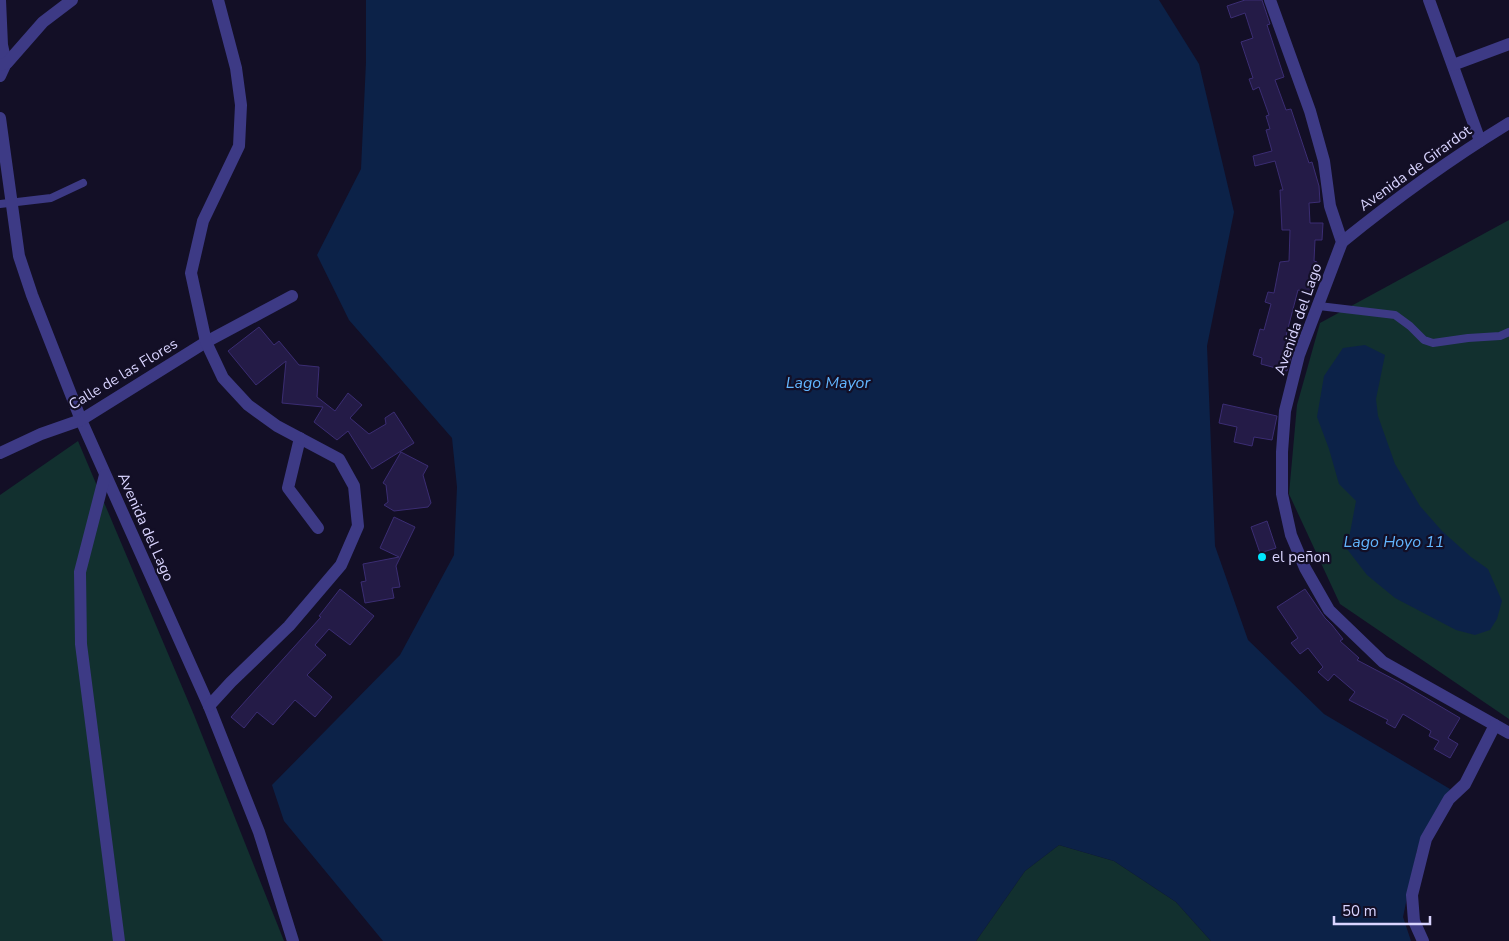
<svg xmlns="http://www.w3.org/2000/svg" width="1509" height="941" viewBox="0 0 1509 941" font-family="'Nunito Sans',sans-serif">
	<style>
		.green { fill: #12302f }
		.water { fill: #0c2248 }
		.building { fill: #241b47; stroke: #3b2d73 }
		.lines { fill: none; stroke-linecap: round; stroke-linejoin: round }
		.lane { stroke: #3d3a85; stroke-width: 8 }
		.street { stroke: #3d3a85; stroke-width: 12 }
		.poi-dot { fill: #00e5ff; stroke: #130f26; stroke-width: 2 }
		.labels { text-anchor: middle; stroke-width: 4.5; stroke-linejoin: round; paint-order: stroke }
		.street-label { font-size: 15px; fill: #d9d4ff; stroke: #130f26 }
		.poi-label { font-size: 15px; fill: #d9d4ff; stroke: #130f26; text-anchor: start }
		.water-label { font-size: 16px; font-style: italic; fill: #62b6ff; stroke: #130f26 }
	</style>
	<rect width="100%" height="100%" fill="#130f26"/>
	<g class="green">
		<polygon points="1509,220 1509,719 1340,604 1289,494 1297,405 1320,323"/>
		<polygon points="78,441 194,715 284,941 0,941 0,495"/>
		<polygon points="1059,845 1114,861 1176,902 1211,941 976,941 1025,871"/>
	</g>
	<g class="water">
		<polygon points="366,0 1159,0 1199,64 1234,212 1207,346 1215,546 1248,640 1324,714 1450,789 1417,850 1403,917 1411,941 1211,941 1176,902 1114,861 1059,845 1025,871 976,941 383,941 284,821 272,785 400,655 454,555 457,487 452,438 349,320 317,255 361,169 366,62"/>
		<polygon points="1365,345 1385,355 1376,399 1378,416 1395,464 1420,506 1442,531 1471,557 1488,569 1502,601 1497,619 1490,630 1475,635 1456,630 1395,598 1367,575 1347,549 1356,501 1339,484 1329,449 1317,417 1324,376 1343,348"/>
	</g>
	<g class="building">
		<polygon points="1245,0 1262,0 1270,24 1267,25 1284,77 1275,80 1286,110 1291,109 1309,163 1312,162 1319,186 1320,202 1309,203 1310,223 1323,223 1322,240 1315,240 1314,261 1317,262 1311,293 1298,290 1286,336 1296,339 1287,371 1261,364 1262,358 1253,355 1260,329 1264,330 1271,304 1265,302 1268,292 1274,293 1280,262 1289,261 1290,230 1282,230 1280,190 1283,190 1275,161 1255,166 1253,156 1272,151 1266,130 1270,129 1266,116 1269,115 1259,87 1253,90 1249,79 1253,78 1241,42 1253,38 1245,13 1231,18 1227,6"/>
		<polygon points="259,327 274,345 279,341 299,365 319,367 317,397 335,411 348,393 362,405 350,418 369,434 386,424 385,418 394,412 414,443 372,469 348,431 337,440 314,422 323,407 282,403 286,361 256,385 228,351"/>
		<polygon points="1223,404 1277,416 1272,440 1254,437 1252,446 1234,442 1237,427 1219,423"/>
		<polygon points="401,452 428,466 423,475 431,503 428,507 394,511 384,505 388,502 386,485 383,483"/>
		<polygon points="394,517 415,527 396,566 400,587 392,588 394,598 365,603 361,582 366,581 363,564 399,557 380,548"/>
		<polygon points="1267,521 1276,548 1260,553 1251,527"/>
		<polygon points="340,589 374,616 350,645 329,629 315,645 326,655 307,675 332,697 315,717 295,700 273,725 257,712 244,728 231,717 321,617 319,616"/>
		<polygon points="1305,589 1325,618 1332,625 1343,639 1340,641 1359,658 1357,660 1399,682 1460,718 1448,738 1458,744 1450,758 1434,749 1439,741 1429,736 1431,731 1403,714 1395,728 1386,723 1388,720 1349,700 1355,692 1334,674 1328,681 1318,672 1323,667 1308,648 1300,654 1291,643 1298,638 1277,607"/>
	</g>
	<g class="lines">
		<g class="lane">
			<polyline points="0,204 51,198 83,183"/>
			<polyline points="1319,306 1395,315 1410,326 1424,340 1433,343 1468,338 1500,336 1509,332"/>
		</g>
		<g class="street">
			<polyline points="0,0 2,45 6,63 0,76"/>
			<polyline points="1270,0 1310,111 1324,161 1330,206 1342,242 1299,355 1285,411 1282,452 1282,494 1291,535 1305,568 1329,610 1383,662 1509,733"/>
			<polyline points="1429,0 1480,141"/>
			<polyline points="0,65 7,63 43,22 72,0"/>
			<polyline points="1453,65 1509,44"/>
			<polyline points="0,118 19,256 32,295 81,420 209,706 259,832 293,941"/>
			<path d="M1342 242C1395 199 1450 159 1509 123"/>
			<polyline points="300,438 288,488 318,528"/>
			<polyline points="0,453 41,434 81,420 206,342 292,296"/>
			<polyline points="105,475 80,572 81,644 119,941"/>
			<polyline points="209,706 231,682 289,626 341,565 358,526 354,486 339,459 277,426 248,405 223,378 206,342 191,273 203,221 239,146 241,105 236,68 218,0"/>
			<polyline points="1423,941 1414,921 1412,895 1426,839 1449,799 1465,784 1495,725"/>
		</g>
	</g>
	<circle class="poi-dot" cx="1262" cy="557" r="5"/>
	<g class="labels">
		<g class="street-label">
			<text transform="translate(1415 168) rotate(-36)" y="5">Avenida de Girardot</text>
			<text transform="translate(1298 319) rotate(-71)" y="5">Avenida del Lago</text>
			<text transform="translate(123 374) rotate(-31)" y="5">Calle de las Flores</text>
			<text transform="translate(146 527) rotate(66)" y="5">Avenida del Lago</text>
		</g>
		<g class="poi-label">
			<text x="1272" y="562">el peñon</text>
		</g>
		<g class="water-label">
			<text x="828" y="388">Lago Mayor</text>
			<text x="1394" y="547">Lago Hoyo 11</text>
		</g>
	</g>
	<path d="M1334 916v8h96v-8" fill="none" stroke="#d9d4ff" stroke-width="2.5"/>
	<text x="1342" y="916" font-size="15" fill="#d9d4ff" stroke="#130f26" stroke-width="4" paint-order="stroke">50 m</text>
</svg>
